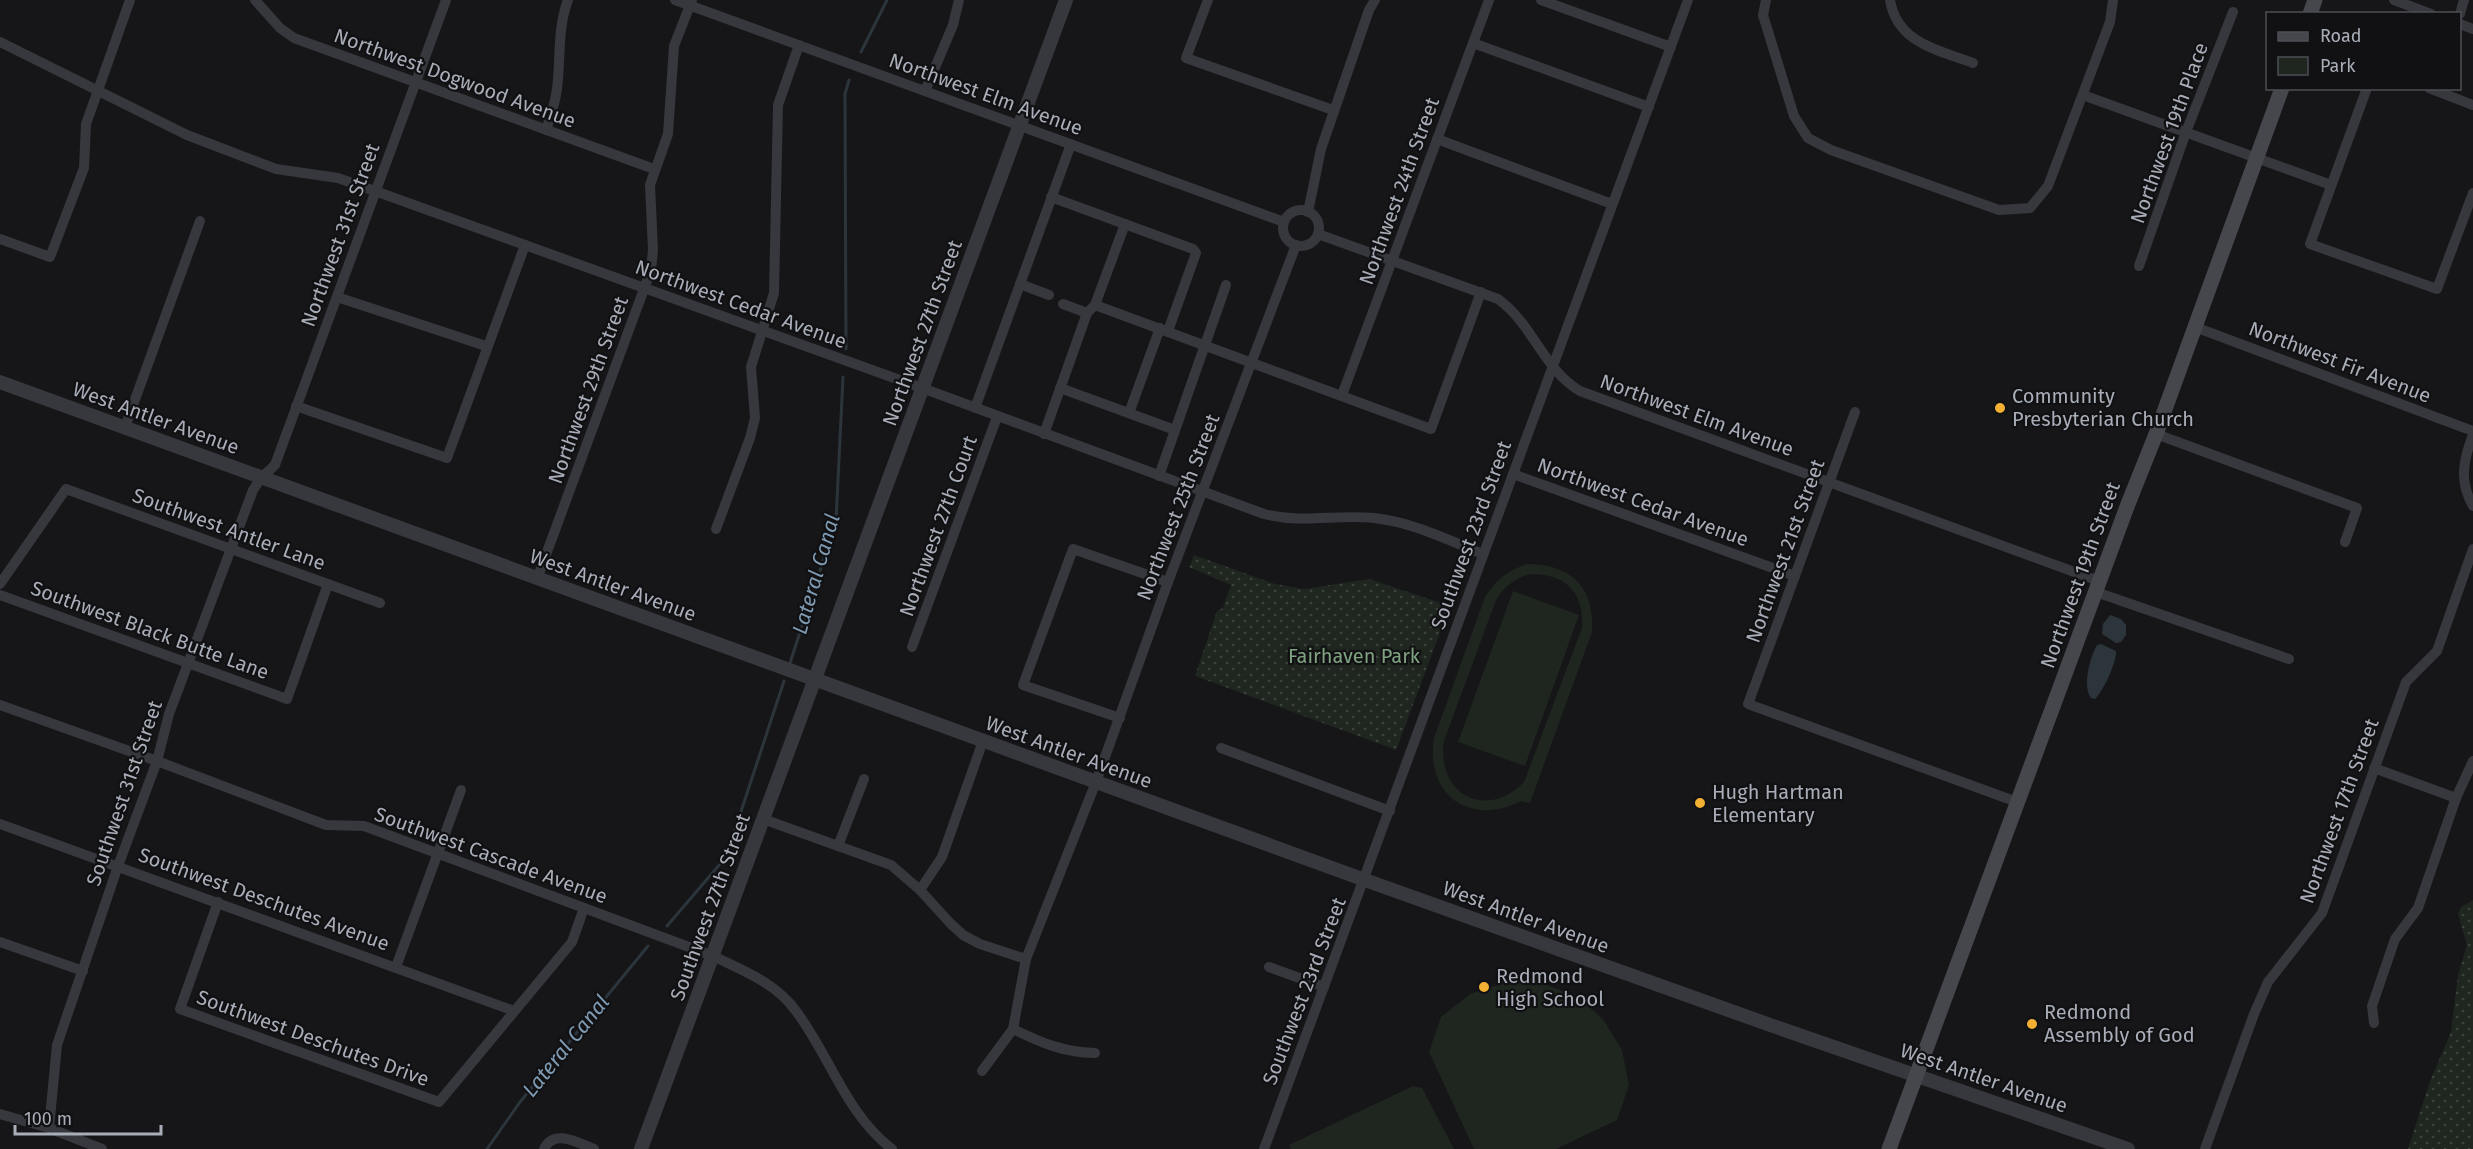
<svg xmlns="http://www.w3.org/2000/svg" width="2473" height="1149" viewBox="0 0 2473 1149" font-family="'Fira Sans',sans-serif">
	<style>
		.green { fill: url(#green-dots) }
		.pitch { fill: #1e261f; fill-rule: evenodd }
		.water { fill: #2c353c }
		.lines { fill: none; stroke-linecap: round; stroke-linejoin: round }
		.stream { stroke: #2c353c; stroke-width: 3 }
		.minor { stroke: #37383d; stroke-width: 10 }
		.tertiary { stroke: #37383d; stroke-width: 14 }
		.secondary { stroke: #45474d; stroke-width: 15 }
		.poi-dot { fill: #f2b134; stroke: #111113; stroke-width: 2 }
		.labels { text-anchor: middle; stroke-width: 4.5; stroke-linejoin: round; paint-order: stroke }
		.street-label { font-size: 20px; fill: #a8adb8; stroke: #111113 }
		.poi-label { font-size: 20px; fill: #a8adb8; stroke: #111113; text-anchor: start }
		.park-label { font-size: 20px; fill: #7fa381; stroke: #111113 }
		.water-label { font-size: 21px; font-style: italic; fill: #7f9bb3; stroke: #111113 }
	</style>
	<defs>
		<pattern id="green-dots" width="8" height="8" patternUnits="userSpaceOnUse" patternTransform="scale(1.5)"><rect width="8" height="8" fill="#1e261f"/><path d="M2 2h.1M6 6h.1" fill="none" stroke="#3c433d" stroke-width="1.8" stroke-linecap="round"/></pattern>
	</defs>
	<rect width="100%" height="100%" fill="#161618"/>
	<g class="green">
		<polygon points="1194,555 1275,584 1304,589 1369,579 1450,606 1396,750 1195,676 1217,611 1223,608 1231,585 1189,567"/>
		<polygon points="2473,900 2473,1149 2408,1149 2430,1081 2451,1032 2458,975 2467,945 2458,914 2461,907"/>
	</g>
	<g class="pitch">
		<path d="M1527 564C1572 564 1595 588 1592 632L1530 803 1521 801C1470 827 1425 795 1434 738L1485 597C1497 579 1508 571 1527 564ZM1530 574C1566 574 1584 592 1582 628L1524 782C1486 821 1436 794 1444 741L1496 600C1505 586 1514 579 1530 574Z"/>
		<polygon points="1513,591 1579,615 1525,766 1458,742"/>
		<polygon points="1504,983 1540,983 1575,995 1603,1019 1622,1050 1629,1085 1617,1120 1556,1149 1474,1149 1429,1052 1441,1017 1470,994"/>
		<polygon points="1413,1086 1422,1088 1454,1149 1291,1149 1289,1145"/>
	</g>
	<g class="water">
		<polygon points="2110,615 2121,619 2126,625 2126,635 2121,642 2116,643 2102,634 2103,624"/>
		<path d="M2101 644 2116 651C2117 662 2103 691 2095 699L2091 698C2082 686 2090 657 2097 645Z"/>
	</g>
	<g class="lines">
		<g class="stream">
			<polyline points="861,52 887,0"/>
			<polyline points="846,349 845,94 849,80"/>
			<polyline points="790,663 836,521 843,377"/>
			<polyline points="667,926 726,857 784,681"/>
			<polyline points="487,1149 520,1102 648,946"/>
		</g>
		<g class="minor">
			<polyline points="255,0 280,28 294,38 654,169"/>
			<polyline points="675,0 1284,222"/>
			<polyline points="1208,0 1186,58 1333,110"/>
			<polyline points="1541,0 1671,47"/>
			<polyline points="1766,0 1763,15 1794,116 1808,138 1831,150 1999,210 2030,208 2048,186 2110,22 2113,0"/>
			<path d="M1890 0C1897 43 1938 50 1973 63"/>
			<polyline points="2394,0 2431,14"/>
			<polyline points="2460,14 2464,0"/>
			<polyline points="2460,24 2473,29"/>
			<path d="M0 42 187 135 276 169 338 178 375 191 922 388 1264 514C1304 524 1335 514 1374 518 1412 522 1448 540 1483 554"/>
			<polyline points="1473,43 1649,107"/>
			<polyline points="2367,88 2310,244 2437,289 2473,193"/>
			<polyline points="2429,88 2473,105"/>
			<polyline points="925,91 953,25 959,0"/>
			<polyline points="2083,95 2331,185"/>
			<path d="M546 130C551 116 555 103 557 89 561 58 557 29 568 0"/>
			<polyline points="1437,139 1612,204"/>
			<polyline points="1051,197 1193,249 1196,253 1168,331"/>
			<circle cx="1301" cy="228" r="18"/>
			<polyline points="1308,212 1321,149 1369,10 1375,0"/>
			<path d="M1318 234 1498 299C1533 324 1543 369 1580 391L2099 581"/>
			<polyline points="0,239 50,257 84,168 86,124 130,0"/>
			<polyline points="2139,266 2186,132 2233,12"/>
			<polyline points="1020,284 1049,295"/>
			<polyline points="337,297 486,346"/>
			<polyline points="1063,304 1087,313"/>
			<polyline points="1095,305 1431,429 1481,292"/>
			<polyline points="2195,327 2473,431"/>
			<polyline points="1060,388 1175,430"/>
			<polyline points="1342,395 1489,0"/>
			<polyline points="296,406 447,458 525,245"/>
			<polyline points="975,408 1071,144"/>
			<polyline points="1855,412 1748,704 2017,802"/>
			<polyline points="1129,413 1160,328"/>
			<polyline points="125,427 200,221"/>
			<polyline points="1044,434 1087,313 1095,305 1125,224"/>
			<polyline points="2156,434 2357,508 2345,542"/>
			<path d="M2473 435C2463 460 2459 482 2473 506"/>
			<polyline points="1513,474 1795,576"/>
			<polyline points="1159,476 1226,285"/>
			<polyline points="716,529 750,438 755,418 751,367 774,293 778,105 799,45"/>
			<polyline points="537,579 651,270 653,250 650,185 668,134 674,46 692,0"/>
			<polyline points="0,584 66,489 380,603"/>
			<polyline points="2096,592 2289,659"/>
			<polyline points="0,595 287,699 328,584"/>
			<polyline points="912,647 997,417"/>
			<path d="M0 705 157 761 326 825 364 826 713 956C742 970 776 983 796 1011 830 1056 846 1114 892 1149"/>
			<polyline points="1120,718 1023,685 1073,549 1168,582"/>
			<polyline points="1221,748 1390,811"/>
			<polyline points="2374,768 2456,798"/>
			<polyline points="763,819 891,865 920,890 950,923 963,935 980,944 1026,959"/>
			<polyline points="0,824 514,1011"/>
			<polyline points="838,846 864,779"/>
			<polyline points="920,890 942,857 983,741"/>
			<polyline points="218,902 180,1009 439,1102 572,942 584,908"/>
			<polyline points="0,942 83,971"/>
			<polyline points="396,967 461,790"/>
			<polyline points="1269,967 1324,987"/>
			<polyline points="2374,1023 2372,1006 2395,939 2418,908 2456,798 2473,761"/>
			<path d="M1013 1029C1042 1043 1062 1052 1095 1053"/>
			<polyline points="982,1071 1013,1029 1026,959 1096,782 1168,582 1296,245"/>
			<polyline points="0,1114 49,1128 102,1149"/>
			<polyline points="49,1128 57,1045 118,866 157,761 169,714 253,490 261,478 275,465 446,0"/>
			<path d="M544 1149C554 1128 578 1143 594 1149"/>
			<polyline points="1264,1149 1688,0"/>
			<polyline points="2205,1149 2254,1014 2268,982 2322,913 2406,682 2437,651 2473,549"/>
		</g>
		<g class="tertiary">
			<polyline points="0,382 1365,880 1773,1026 2128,1149"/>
			<polyline points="641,1149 1066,0"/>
		</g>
		<g class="secondary">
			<polyline points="2310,14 2315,0"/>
			<polyline points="1889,1149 2128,504 2156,434 2282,88"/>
		</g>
	</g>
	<g class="poi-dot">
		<circle cx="2000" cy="408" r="6"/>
		<circle cx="1700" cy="803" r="6"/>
		<circle cx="1484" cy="987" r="6"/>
		<circle cx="2032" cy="1024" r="6"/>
	</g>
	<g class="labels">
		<g class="street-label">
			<text transform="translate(455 78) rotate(20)" y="7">Northwest Dogwood Avenue</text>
			<text transform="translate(986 94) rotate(20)" y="7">Northwest Elm Avenue</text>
			<text transform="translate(2169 133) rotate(-70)" y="7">Northwest 19th Place</text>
			<text transform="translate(1399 191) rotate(-70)" y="7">Northwest 24th Street</text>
			<text transform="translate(340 235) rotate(-70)" y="7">Northwest 31st Street</text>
			<text transform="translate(741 304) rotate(20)" y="7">Northwest Cedar Avenue</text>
			<text transform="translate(922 333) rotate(-70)" y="7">Northwest 27th Street</text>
			<text transform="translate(2340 362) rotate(21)" y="7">Northwest Fir Avenue</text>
			<text transform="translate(588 390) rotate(-70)" y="7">Northwest 29th Street</text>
			<text transform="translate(1697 415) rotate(20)" y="7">Northwest Elm Avenue</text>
			<text transform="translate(156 418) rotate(20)" y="7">West Antler Avenue</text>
			<text transform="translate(1643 502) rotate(20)" y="7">Northwest Cedar Avenue</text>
			<text transform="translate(1178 507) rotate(-69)" y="7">Northwest 25th Street</text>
			<text transform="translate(938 526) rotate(-70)" y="7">Northwest 27th Court</text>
			<text transform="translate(229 529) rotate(20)" y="7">Southwest Antler Lane</text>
			<text transform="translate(1471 535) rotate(-70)" y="7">Southwest 23rd Street</text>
			<text transform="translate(1785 551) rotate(-70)" y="7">Northwest 21st Street</text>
			<text transform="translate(2080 575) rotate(-70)" y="7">Northwest 19th Street</text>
			<text transform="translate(613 585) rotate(20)" y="7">West Antler Avenue</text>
			<text transform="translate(150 630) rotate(20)" y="7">Southwest Black Butte Lane</text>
			<text transform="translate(1069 752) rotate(20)" y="7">West Antler Avenue</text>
			<text transform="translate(124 793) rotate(-71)" y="7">Southwest 31st Street</text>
			<text transform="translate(2339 811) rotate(-70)" y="7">Northwest 17th Street</text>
			<text transform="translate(491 855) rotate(20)" y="7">Southwest Cascade Avenue</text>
			<text transform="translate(264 899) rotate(20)" y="7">Southwest Deschutes Avenue</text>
			<text transform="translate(710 907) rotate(-70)" y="7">Southwest 27th Street</text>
			<text transform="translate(1526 917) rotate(20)" y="7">West Antler Avenue</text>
			<text transform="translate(1304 991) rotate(-69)" y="7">Southwest 23rd Street</text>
			<text transform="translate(313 1038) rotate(20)" y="7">Southwest Deschutes Drive</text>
			<text transform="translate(1984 1078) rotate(19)" y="7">West Antler Avenue</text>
		</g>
		<g class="poi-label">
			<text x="2012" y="403">Community<tspan x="2012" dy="23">Presbyterian Church</tspan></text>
			<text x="1712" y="799">Hugh Hartman<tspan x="1712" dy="23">Elementary</tspan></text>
			<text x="1496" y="983">Redmond<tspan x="1496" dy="23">High School</tspan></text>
			<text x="2044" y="1019">Redmond<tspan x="2044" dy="23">Assembly of God</tspan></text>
		</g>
		<g class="park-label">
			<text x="1354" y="663">Fairhaven Park</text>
		</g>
		<g class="water-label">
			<text transform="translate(816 574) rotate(-74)" y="7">Lateral Canal</text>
			<text transform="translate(566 1046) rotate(-51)" y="7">Lateral Canal</text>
		</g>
	</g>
	<rect x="2266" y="12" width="195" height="78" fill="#111113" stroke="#4d4f55" stroke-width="1.5"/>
	<rect x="2278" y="32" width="30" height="9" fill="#45474d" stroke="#4d4f55" stroke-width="1.5"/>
	<text x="2320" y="42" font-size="18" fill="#a8adb8">Road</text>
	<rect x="2278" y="57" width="30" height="18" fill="#1e261f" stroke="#4d4f55" stroke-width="1.5"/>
	<text x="2320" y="72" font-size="18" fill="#a8adb8">Park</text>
	<path d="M15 1125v9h146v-9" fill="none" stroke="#a8adb8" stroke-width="3"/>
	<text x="24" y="1125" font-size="18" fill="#a8adb8" stroke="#111113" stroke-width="4.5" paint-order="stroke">100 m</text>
</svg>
